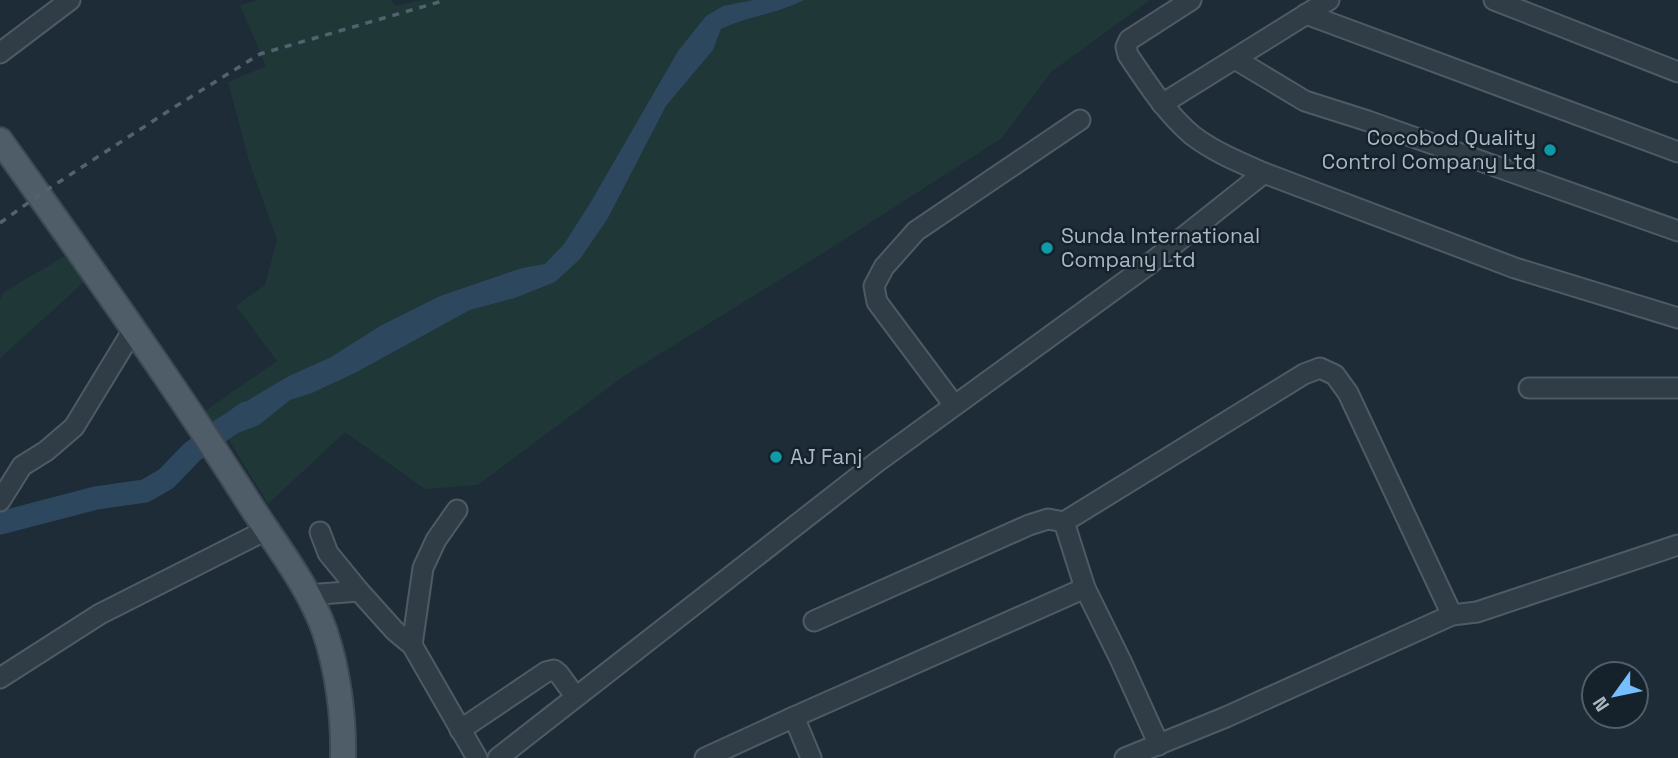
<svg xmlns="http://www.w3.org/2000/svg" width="1678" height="758" viewBox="0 0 1678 758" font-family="'Space Grotesk',sans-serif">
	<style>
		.green { fill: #1f3837 }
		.water { fill: #2d485e }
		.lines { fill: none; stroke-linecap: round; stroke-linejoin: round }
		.river { stroke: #2d485e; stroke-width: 23 }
		.minor-casing { stroke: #4e5b66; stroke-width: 23 }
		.major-casing { stroke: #3d4954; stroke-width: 28 }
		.minor { stroke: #303d47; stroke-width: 19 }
		.major { stroke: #4e5d68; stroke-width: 24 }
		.rail { stroke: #52626f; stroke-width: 3.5; stroke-dasharray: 7 7; stroke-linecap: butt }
		.culture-dot { fill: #0f9aa8; stroke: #16222b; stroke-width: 2.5 }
		.labels { text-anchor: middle; stroke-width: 5; stroke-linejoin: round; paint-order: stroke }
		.poi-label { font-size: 21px; fill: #aab8c5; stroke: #16222b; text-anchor: start }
	</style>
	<rect width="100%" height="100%" fill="#1d2c37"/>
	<g class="green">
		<polygon points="258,0 391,0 395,6 422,0 753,0 723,6 706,16 678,51 589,205 564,244 545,265 522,268 440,296 380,326 331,357 287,377 213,421 205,411 277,361 236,306 265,285 277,240 249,161 228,82 266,66 240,5"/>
		<path d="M804 0H1150L1051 72 1002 138 823 253 624 376 478 485 425 489 345 432 268 504 227 437 259 425 290 400 312 393 355 373 470 310 515 298 555 282 608 218 666 106 713 50 721 29C748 16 777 14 804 0Z"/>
		<polygon points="67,255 84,282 0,358 0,299 4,292"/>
	</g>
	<path class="water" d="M753 0H804C777 14 748 16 721 29L713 50 666 106 608 218 580 259 555 282 515 298 470 310 355 373 312 393 290 400 259 425 227 437 213 421 287 377 331 357 380 326 440 296 522 268 545 264 564 244 589 205 678 51 706 16 723 6Z"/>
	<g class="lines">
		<polyline class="river" points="0,523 96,498 145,491 166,479 192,452 246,413"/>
		<g class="minor-casing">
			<g id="minor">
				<path d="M1191 0 1129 40 1126 47 1128 55C1147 83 1166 113 1192 135 1214 152 1239 162 1264 173L1515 268 1678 318"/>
				<polyline points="1494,0 1678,72"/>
				<polyline points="1306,14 1678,152"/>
				<polyline points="0,53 70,0"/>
				<polyline points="1235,59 1305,101 1368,121 1678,231"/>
				<polyline points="1162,104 1329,0"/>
				<polyline points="1529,388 1678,388"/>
				<polyline points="954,405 877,302 874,286 884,267 916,231 1080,120"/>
				<polyline points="0,501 22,466 46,451 74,427 133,330"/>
				<polyline points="1064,522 1085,588 1121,661 1159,745"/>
				<polyline points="320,532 328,553 359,591"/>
				<polyline points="307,595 359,591 395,631 412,645 477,758"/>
				<polyline points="814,621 1029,525 1048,519 1064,522 1304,374 1320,368 1335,375 1348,393 1452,615"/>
				<polyline points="412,645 423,568 436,540 457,510"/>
				<polyline points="0,678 100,614 266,530"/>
				<polyline points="460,730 546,672 554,670 559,674 575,696"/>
				<polyline points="498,758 877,462 1148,265 1264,173"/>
				<polyline points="705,758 794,717"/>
				<polyline points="811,758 794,717 1085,588"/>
				<polyline points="1125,758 1226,717 1452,615 1477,612 1678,545"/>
			</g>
		</g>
		<g class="major-casing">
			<path id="major" d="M0 140C83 257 167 374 244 495 271 539 308 583 325 632 338 671 344 717 343 758"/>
		</g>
		<use href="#minor" class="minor"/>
		<use href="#major" class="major"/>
		<polyline class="rail" points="0,223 39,195 173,108 260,54 446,0"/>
	</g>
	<g class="culture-dot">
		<circle cx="1550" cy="150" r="7"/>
		<circle cx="1047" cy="248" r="7"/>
		<circle cx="776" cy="457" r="7"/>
	</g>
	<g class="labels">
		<g class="poi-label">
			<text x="1536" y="145" text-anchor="end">Cocobod Quality<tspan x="1536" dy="24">Control Company Ltd</tspan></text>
			<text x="1061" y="243">Sunda International<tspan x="1061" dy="24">Company Ltd</tspan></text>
			<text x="790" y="464">AJ Fanj</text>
		</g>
	</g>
	<g transform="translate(1615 695) rotate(237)"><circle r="33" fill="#16222b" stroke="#515e69" stroke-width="2"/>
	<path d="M0-5L12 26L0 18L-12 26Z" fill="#75beff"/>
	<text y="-10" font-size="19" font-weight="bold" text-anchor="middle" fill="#aab8c5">N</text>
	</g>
</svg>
